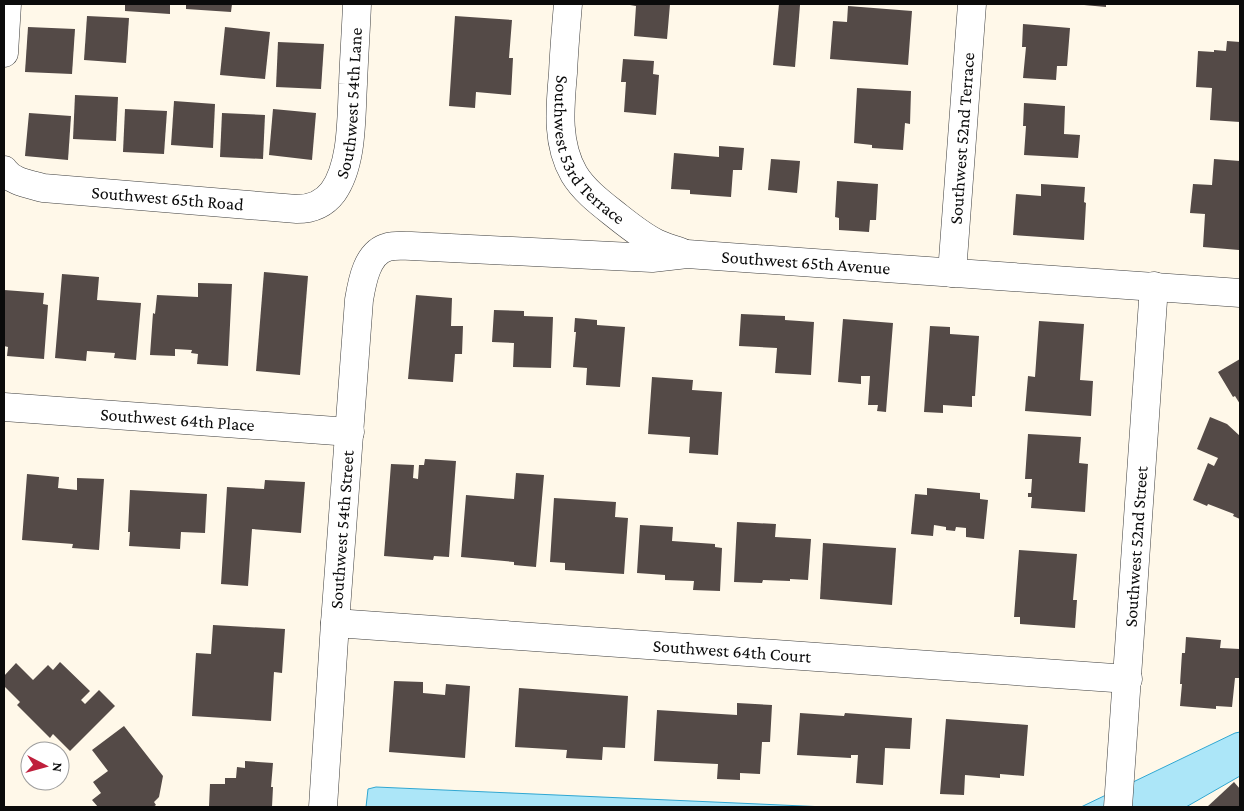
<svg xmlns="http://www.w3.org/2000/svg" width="1244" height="811" viewBox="0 0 1244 811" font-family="'Crimson Pro',serif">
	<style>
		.water { fill: #ace6f8; stroke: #30a7d2 }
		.building { fill: #544a47 }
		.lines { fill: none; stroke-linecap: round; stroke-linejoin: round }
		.minor-casing { stroke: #3e3e3e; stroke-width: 29 }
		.minor { stroke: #fff; stroke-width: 28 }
		.labels { text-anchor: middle; stroke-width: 5; stroke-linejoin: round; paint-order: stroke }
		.street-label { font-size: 18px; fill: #0b0b0b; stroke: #fff }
	</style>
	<rect width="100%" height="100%" fill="#fff8e9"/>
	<g class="water">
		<polygon points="1240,732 1240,776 1186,807 1081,807 1235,733"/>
		<polygon points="376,787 826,807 366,807 368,789"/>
	</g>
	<g class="building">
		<polygon points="125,4 170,4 170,14 125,11"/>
		<polygon points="186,4 232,4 231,12 186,9"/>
		<polygon points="630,4 670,4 667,39 634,36 636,6 630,5"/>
		<polygon points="779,4 800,5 795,67 773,65"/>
		<polygon points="1084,4 1106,4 1106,7 1084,5"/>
		<polygon points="848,6 912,11 908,65 830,59 833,21 847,22"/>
		<polygon points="87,16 129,18 126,63 84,60"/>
		<polygon points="455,16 512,20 509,58 513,58 511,95 476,92 475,108 449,106"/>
		<polygon points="1023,24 1070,28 1067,66 1057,66 1056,80 1023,78 1026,47 1022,47"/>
		<polygon points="28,27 75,29 72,74 25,72"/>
		<polygon points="225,27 270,32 265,79 220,75"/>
		<polygon points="1227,41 1240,42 1240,122 1210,120 1212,88 1196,87 1198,51 1214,52 1214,50 1226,51"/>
		<polygon points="278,42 324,44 321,89 276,87"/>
		<polygon points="623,59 654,61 653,74 659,75 656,115 624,112 626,82 621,82"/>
		<polygon points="857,88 911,91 910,124 905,123 903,150 872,148 872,145 854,143"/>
		<polygon points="75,95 118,97 116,141 73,139"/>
		<polygon points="174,101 215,104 213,148 171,145"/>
		<polygon points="1024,103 1065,106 1064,134 1080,135 1078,158 1024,155 1026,126 1023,126"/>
		<polygon points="125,109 167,111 164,154 123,152"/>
		<polygon points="273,109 316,113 312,160 269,155"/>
		<polygon points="29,113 71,116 68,160 25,156"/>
		<polygon points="222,113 265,115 263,159 220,157"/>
		<polygon points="719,146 744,148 742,170 733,170 731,197 690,194 690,190 671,189 674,153 719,157"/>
		<polygon points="771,159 800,161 797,193 768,190"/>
		<polygon points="1214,159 1240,161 1240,229 1239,250 1203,247 1205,214 1190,213 1193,184 1212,185"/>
		<polygon points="837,181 878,184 876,220 870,220 869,232 839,230 839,218 835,217"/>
		<polygon points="1041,184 1085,187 1084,202 1086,203 1084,240 1013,235 1016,194 1041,196"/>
		<polygon points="264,272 308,276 300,375 256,371"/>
		<polygon points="62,274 99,277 97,300 141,303 136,360 114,358 115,353 87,351 86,361 55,358"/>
		<polygon points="198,283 232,284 228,366 197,364 198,354 191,353 192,350 175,349 175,356 150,355 153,313 155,314 157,295 198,297"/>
		<polygon points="4,290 44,293 43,304 48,305 44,359 7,356 8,347 4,346"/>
		<polygon points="416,295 452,298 451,326 463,326 462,354 455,354 453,382 408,379"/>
		<polygon points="494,310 524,311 524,316 553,317 551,368 513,367 514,343 492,342"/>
		<polygon points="741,314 785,316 785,320 814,322 811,375 775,373 777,348 739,346"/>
		<polygon points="575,318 597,320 597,325 625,327 620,387 586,385 587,368 573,367 576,332 574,332"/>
		<polygon points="843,319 893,323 886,412 877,411 878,405 868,405 870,376 861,376 861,384 838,382"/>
		<polygon points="1039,321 1084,324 1080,380 1093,381 1091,416 1025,411 1028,376 1035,377"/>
		<polygon points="930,326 950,327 950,334 979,336 975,396 972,396 972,407 943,405 943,413 924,412"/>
		<polygon points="1240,359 1240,404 1235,396 1233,397 1218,372"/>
		<polygon points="652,377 693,380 692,390 722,392 718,455 689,453 690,437 648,434"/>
		<polygon points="1210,417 1227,424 1240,436 1240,519 1233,516 1234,514 1208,504 1207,506 1193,500 1208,463 1214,466 1218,458 1197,449"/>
		<polygon points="1028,434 1081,437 1079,463 1088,464 1085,512 1031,508 1032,497 1028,497 1028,493 1031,493 1032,479 1025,479"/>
		<polygon points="425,459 456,461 449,557 434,556 433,560 384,556 391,464 414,465 413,478 418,479 419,465 424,465"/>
		<polygon points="516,473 544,475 536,567 514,565 514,562 461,557 466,495 514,499"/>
		<polygon points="27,474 59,477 58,488 77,490 77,478 104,479 99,550 72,548 73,544 22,540"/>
		<polygon points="265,480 305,482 301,533 252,529 248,586 221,584 227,487 264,489"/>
		<polygon points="927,488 980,493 980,499 988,500 984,539 966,537 966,528 956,527 955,531 946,530 946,527 934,525 933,536 911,534 915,494 927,495"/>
		<polygon points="130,490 207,494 205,533 181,532 180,549 129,546 130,532 128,532"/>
		<polygon points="554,498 616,502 615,517 628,518 624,574 565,570 565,563 550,562"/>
		<polygon points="737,522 776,524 775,537 811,539 808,580 790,579 790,581 763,580 762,583 734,582"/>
		<polygon points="640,525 673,527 672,541 715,544 715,547 722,548 720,591 693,590 694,581 665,580 665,575 637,573"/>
		<polygon points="823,543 896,548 892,605 820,599"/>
		<polygon points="1019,550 1077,554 1073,600 1077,600 1075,628 1020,624 1020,617 1014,617"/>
		<polygon points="213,625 285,629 282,673 274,672 271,721 192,716 196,653 211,654"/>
		<polygon points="1186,637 1221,640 1220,648 1240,649 1240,678 1235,678 1232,707 1216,706 1216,709 1180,706 1182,684 1180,684 1182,653 1185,653"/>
		<polygon points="60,662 90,691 81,700 85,704 99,690 115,706 70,751 53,734 50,738 17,705 20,702 4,686 4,676 16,663 33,680 48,665 53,670"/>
		<polygon points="394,681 423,682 423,693 445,695 446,684 470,686 465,758 389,752"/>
		<polygon points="519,688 628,696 625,748 603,747 602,760 566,758 567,750 515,747"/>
		<polygon points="737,703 772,705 770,742 762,742 760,774 740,773 740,780 717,779 718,764 654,761 657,710 737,715"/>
		<polygon points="800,713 844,716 845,713 912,718 910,749 885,748 883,785 856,783 858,755 851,755 851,758 797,755"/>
		<polygon points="946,719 1028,725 1024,776 1000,774 1000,778 965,775 964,795 940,794"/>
		<polygon points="124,726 163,776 159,797 154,802 156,805 153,807 98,807 92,800 101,793 93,782 108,771 92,750"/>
		<polygon points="245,761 273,763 271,787 273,787 272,807 209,807 210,784 225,784 225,778 236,778 237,767 245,768"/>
		<polygon points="1234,782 1240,789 1240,807 1207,807"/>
	</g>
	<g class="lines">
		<g class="minor-casing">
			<g id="minor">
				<path id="s1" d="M568 4C566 27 564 50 563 73 560 107 556 143 574 174 583 189 598 201 612 212 626 223 640 235 656 243 664 247 673 249 681 252"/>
				<polyline points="4,53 7,4"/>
				<path id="s2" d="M4 170C12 182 29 184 43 188L297 209C312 209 324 204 333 192 353 164 351 117 353 84 354 57 356 30 357 4"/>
				<path id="s3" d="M952 273 972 4"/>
				<path id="s4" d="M4 407 350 432"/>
				<path id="s5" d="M335 623 1128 679"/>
				<path id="s6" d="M323 807 335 623 359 300C362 282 367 252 388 247 395 245 404 246 411 246L652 258 687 254 1240 293"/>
				<path id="s7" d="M1118 807 1154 286"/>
			</g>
		</g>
		<use href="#minor" class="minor"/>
	</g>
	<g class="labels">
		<g class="street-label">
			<text dy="6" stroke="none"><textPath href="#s2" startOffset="432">Southwest 54th Lane</textPath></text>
			<text dy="6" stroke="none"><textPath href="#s3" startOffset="135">Southwest 52nd Terrace</textPath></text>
			<text dy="6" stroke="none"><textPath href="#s1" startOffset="156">Southwest 53rd Terrace</textPath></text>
			<text dy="6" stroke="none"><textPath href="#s2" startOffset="169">Southwest 65th Road</textPath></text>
			<text dy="6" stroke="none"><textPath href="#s6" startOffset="991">Southwest 65th Avenue</textPath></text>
			<text dy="6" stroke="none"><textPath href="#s4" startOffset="174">Southwest 64th Place</textPath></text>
			<text dy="6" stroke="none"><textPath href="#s6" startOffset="278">Southwest 54th Street</textPath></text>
			<text dy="6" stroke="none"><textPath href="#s7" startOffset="261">Southwest 52nd Street</textPath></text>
			<text dy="6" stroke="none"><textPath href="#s5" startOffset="398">Southwest 64th Court</textPath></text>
		</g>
	</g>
	<rect width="1244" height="811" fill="none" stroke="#0b0b0b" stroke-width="10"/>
	<g transform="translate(45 766) rotate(96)"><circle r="24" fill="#ffffff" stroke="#9d9d9d"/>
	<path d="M0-4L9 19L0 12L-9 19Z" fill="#bf1f3c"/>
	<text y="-8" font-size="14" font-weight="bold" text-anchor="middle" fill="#0b0b0b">N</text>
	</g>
</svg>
